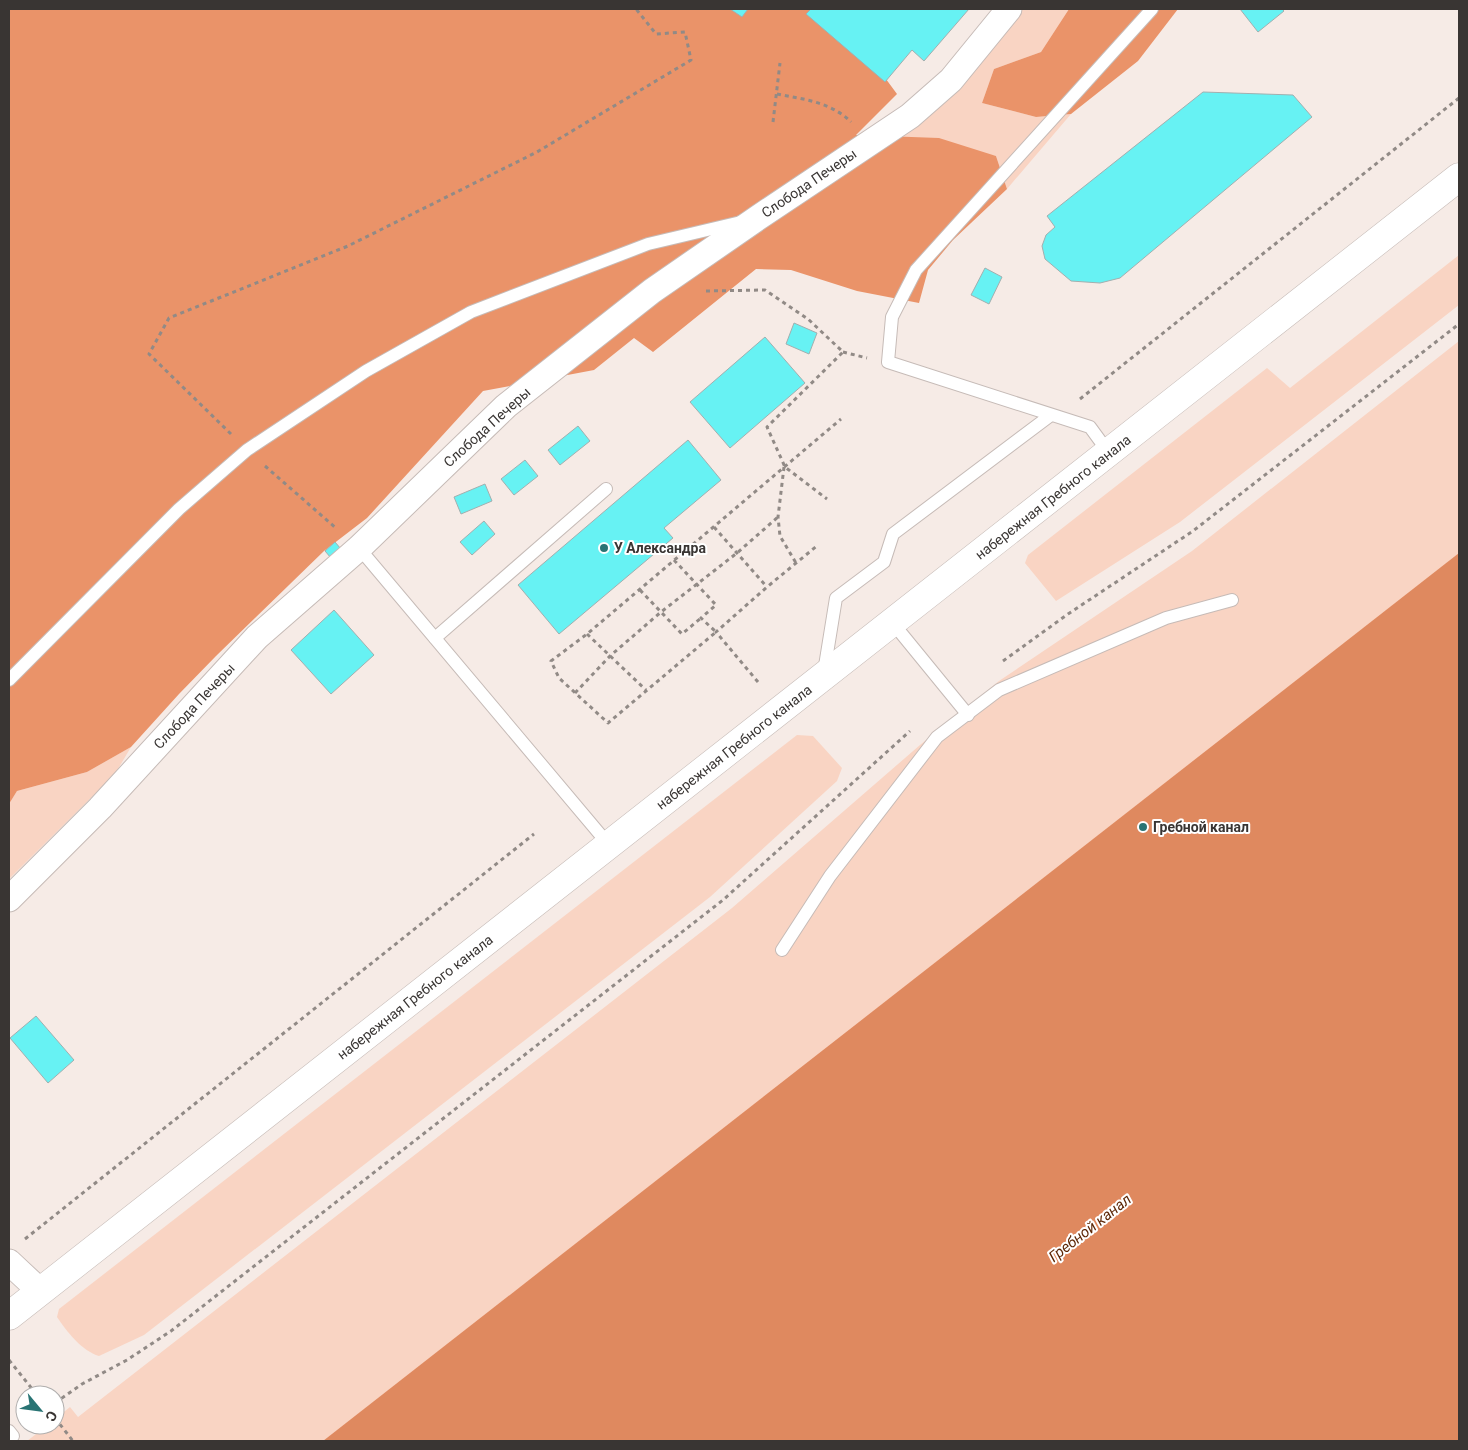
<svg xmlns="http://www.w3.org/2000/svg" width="1468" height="1450" viewBox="0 0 1468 1450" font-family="Roboto,sans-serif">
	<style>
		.green { fill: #f9d4c3 }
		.forest { fill: #ea9369 }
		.water { fill: #df895f }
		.building { fill: #67f2f3; stroke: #a2afaf }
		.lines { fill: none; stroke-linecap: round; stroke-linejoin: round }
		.service-casing { stroke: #c6bbb7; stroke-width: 14 }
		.minor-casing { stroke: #c6bbb7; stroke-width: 27 }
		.tertiary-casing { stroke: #c6bbb7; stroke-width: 29 }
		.path { stroke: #918a86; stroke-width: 3; stroke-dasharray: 4 4; stroke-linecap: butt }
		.service { stroke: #fff; stroke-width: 12 }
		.minor { stroke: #fff; stroke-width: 25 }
		.tertiary { stroke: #fff; stroke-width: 28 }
		.poi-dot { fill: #297474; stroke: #fff; stroke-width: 2 }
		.labels { text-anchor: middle; stroke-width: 4; stroke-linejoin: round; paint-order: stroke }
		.street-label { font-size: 14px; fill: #393533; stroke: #fff }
		.poi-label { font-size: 14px; font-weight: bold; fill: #393533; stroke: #fff; text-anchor: start }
		.water-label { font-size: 15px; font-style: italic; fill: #5d2605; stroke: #fff }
	</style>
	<rect width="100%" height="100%" fill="#f6ebe6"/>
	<g class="green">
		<polygon points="1018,9 1069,9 1041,52 994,69 982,103 1036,117 1071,114 1007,189 996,156 898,136"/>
		<polygon points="1459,255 1459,305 1180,522 1056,601 1025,563 1028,555 1267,368 1290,388"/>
		<polygon points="1459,341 1459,1441 27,1441 48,1425 55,1425 55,1419 70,1407 78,1417 732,908 920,745 999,681 1192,551"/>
		<path d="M797 735 813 736 842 768 837 781 710 897 144 1335 99 1356C82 1351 67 1332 57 1317L59 1309Z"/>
		<polygon points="131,747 115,774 9,879 9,804 17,791 87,772"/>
	</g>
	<g class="forest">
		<polygon points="9,9 825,9 866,52 897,94 856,135 939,138 996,156 1007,189 953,240 928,270 919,303 857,291 791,270 756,269 653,352 634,338 594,370 483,391 367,518 324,551 216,656 179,694 131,747 87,772 17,791 9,804"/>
		<polygon points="1069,9 1178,9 1138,61 1071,114 1036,117 982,103 994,69 1041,52"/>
	</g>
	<polygon class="water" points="1459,553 1459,1441 323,1441"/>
	<g class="building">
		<polygon points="730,9 748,9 742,17"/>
		<polygon points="811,9 969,9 924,61 912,50 885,82 806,14"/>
		<polygon points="1240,9 1282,9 1284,11 1258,32"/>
		<polygon points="1203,92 1293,95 1312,117 1120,278 1100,283 1071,281 1045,259 1042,246 1046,235 1055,227 1047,216"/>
		<polygon points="985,268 1002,277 989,304 971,295"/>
		<polygon points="794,323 817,333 809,354 786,344"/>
		<polygon points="765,337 805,383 730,448 690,402"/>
		<polygon points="578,426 590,441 560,465 548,450"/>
		<polygon points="688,440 721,480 664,528 673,538 559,634 518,585"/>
		<polygon points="525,460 538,476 514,495 501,479"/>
		<polygon points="485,484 492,501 461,514 454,497"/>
		<polygon points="484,521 495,534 472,555 460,542"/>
		<polygon points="335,542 341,549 331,558 325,551"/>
		<polygon points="334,610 374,655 331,694 291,650"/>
		<polygon points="36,1016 74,1060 48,1083 10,1038"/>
	</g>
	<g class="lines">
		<g class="service-casing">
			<g id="service">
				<polyline points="1109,453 1090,427 888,362 892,317 916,270 1152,9"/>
				<polyline points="359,548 609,845"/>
				<polyline points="892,622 968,715"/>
				<polyline points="435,638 606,489"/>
				<polyline points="824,672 836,598 884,562 893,534 1051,415"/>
				<polyline points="9,680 179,509 247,450 366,371 471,312 648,244 741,222"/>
				<polyline points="782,950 830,876 937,737 999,690 1166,618 1232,600"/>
				<polyline points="9,1431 13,1436"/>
			</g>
		</g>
		<g class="minor-casing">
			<g id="minor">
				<polyline points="9,899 100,808 257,637 359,548 506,406 652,291 759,217 910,116 951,80 1009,9"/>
				<polyline points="9,1262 40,1291"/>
			</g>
		</g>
		<g class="tertiary-casing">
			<polyline id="tertiary" points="9,1316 1459,177"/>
		</g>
		<g class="path">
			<path d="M777 94C803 99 831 102 851 122"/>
			<polyline points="773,122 780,63"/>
			<polyline points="706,291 765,290 808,319 843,352 767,427 785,467 827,499"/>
			<polyline points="843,352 867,358"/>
			<polyline points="1080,399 1459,98"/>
			<polyline points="231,434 149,354 169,318 348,246 537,152 691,60 685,32 656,34 636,9"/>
			<polyline points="265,466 337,529"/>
			<polyline points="784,467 778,517 780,536 796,563"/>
			<polyline points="714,527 767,587"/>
			<polyline points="674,560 716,605 701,618 716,632 608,723 559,678 551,661 587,634 841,419"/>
			<polyline points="640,590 682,634 701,618"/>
			<polyline points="587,634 646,690"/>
			<polyline points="1003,661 1068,614 1193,531 1459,324"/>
			<polyline points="758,682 716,632 767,587 818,545"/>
			<polyline points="575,693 610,656 661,612 737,553 778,517"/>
			<polyline points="25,1239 534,834"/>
			<polyline points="9,1360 37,1395"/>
			<polyline points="55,1403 82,1384 127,1360 171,1331 723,900 910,731"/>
			<polyline points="55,1418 73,1441"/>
		</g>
		<use href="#service" class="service"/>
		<use href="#minor" class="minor"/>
		<use href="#tertiary" class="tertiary"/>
	</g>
	<g class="poi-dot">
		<circle cx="604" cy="548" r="5"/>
		<circle cx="1143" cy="827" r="5"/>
	</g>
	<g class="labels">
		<g class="street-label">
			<text transform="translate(809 183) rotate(-34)" y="5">Слобода Печеры</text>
			<text transform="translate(487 427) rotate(-42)" y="5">Слобода Печеры</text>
			<text transform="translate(1053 497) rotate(-38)" y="5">набережная Гребного канала</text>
			<text transform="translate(194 706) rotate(-47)" y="5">Слобода Печеры</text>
			<text transform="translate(734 747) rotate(-38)" y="5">набережная Гребного канала</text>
			<text transform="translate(415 997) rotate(-38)" y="5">набережная Гребного канала</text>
		</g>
		<g class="poi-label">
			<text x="614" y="553">У Александра</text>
			<text x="1153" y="832">Гребной канал</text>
		</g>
		<g class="water-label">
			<text transform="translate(1090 1228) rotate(-38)" y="5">Гребной канал</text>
		</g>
	</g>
	<rect width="1468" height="1450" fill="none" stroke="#393533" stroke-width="20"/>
	<g transform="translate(40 1410) rotate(119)"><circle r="24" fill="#ffffff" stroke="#b0aead"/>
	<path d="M0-4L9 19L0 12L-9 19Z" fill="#297474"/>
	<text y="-8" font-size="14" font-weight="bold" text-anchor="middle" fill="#393533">С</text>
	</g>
</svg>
